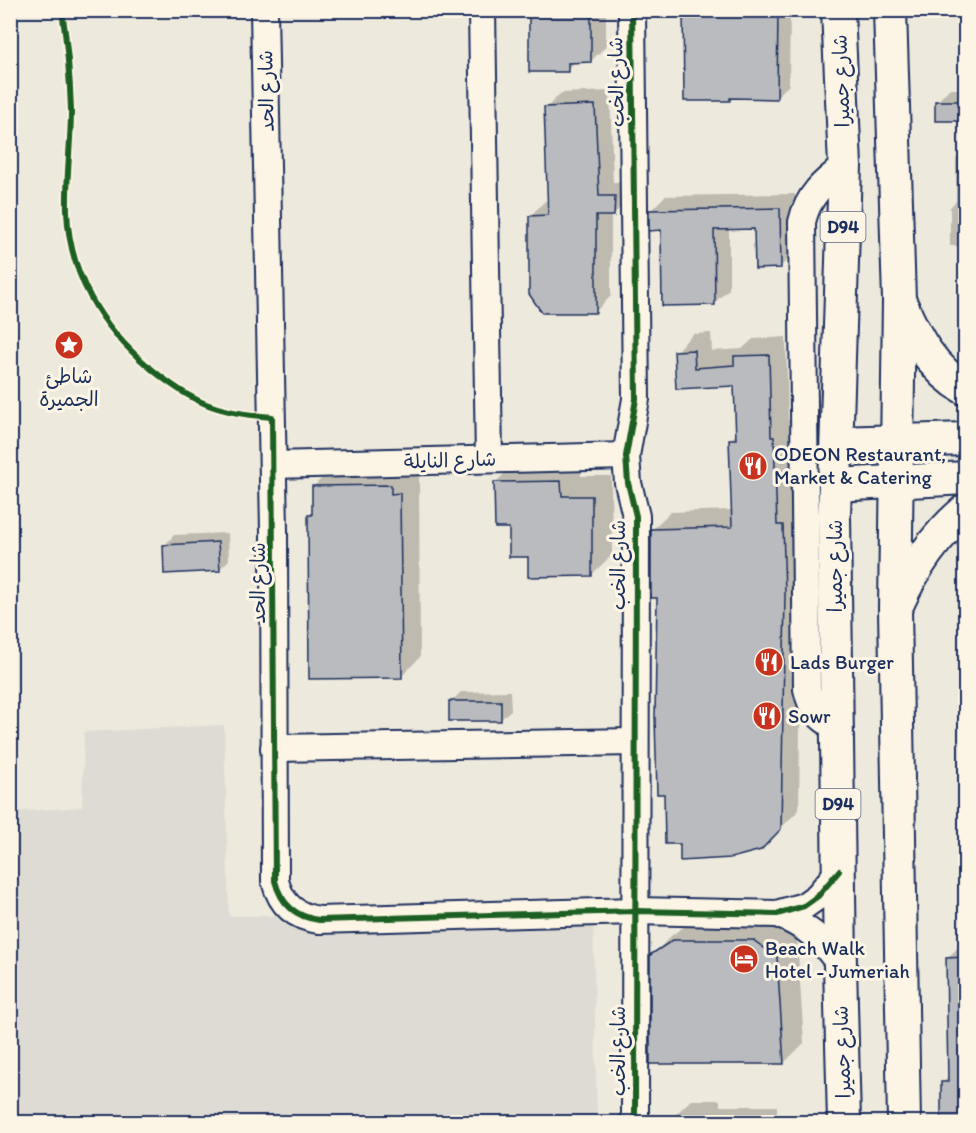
<svg xmlns="http://www.w3.org/2000/svg" width="976" height="1133" viewBox="0 0 976 1133" font-family="Itim,'Playpen Sans Arabic',sans-serif">
	<style>
		.built { fill: #dedbd4 }
		.shadow { fill: #0003 }
		.building { fill: #babbbe; stroke: #1b2f5e; stroke-width: 1.5 }
		.lines { fill: none; stroke-linecap: round; stroke-linejoin: round }
		.minor-casing { stroke: #1b2f5e; stroke-width: 30 }
		.major-casing { stroke: #1b2f5e; stroke-width: 36 }
		.minor { stroke: #fcf5e5; stroke-width: 26 }
		.major { stroke: #fcf5e5; stroke-width: 32 }
		.cycleway-casing { stroke: #fcf5e5; stroke-width: 10 }
		.cycleway { stroke: #1b5e20; stroke-width: 6 }
		.labels { text-anchor: middle; stroke-width: 6; stroke-linejoin: round; paint-order: stroke }
		.shield { fill: #fcf5e5; stroke: #5e6a86; stroke-width: 1.5 }
		.shield-label { font-size: 18px; font-weight: bold; fill: #1b2f5e }
		.street-label { font-size: 20px; fill: #1b2f5e; stroke: #fcf5e5 }
		.poi-label { font-size: 20px; fill: #1b2f5e; stroke: #fcf5e5; text-anchor: start }
	</style>
	<rect width="100%" height="100%" fill="#eee9dd"/>
	<filter id="ink" filterUnits="userSpaceOnUse"><feTurbulence type="fractalNoise" baseFrequency=".0167" numOctaves="2"/><feDisplacementMap in="SourceGraphic" scale="12" xChannelSelector="R" yChannelSelector="G"/><feConvolveMatrix kernelMatrix="1 2 1 2 8 2 1 2 1" color-interpolation-filters="sRGB"/></filter>
	<g filter="url(#ink)">
		<polygon class="built" points="224,725 229,916 593,914 597,1122 11,1122 11,795 11,812 82,807 84,732"/>
		<g class="shadow">
			<polygon points="512,10 606,10 606,46 591,61 576,61 567,70 531,11"/>
			<polygon points="684,10 790,10 789,85 776,97 731,97 729,99"/>
			<polygon points="963,10 966,10 966,118 964,120 937,102 949,89 963,89"/>
			<polygon points="610,91 613,182 629,182 629,199 614,214 611,214 611,296 596,311 530,216 545,201 549,201 546,108 561,93"/>
			<polygon points="966,150 966,246 950,246 950,207 956,201 956,159"/>
			<polygon points="795,194 795,252 780,267 756,227 729,228 729,289 714,303 651,210 665,196"/>
			<polygon points="711,333 712,351 742,349 753,339 786,337 788,420 791,420 794,508 802,575 799,810 760,849 659,596 652,530 670,512 733,510 731,439 737,433 736,385 677,387 676,351 693,334"/>
			<polygon points="581,461 581,476 611,476 612,555 591,575 530,555 510,527 496,482 516,462"/>
			<polygon points="333,467 410,467 410,475 419,475 420,657 401,677 310,516 313,512 313,487"/>
			<polygon points="228,533 229,560 219,570 164,546 174,535"/>
			<polygon points="510,691 511,710 500,720 451,702 461,692"/>
			<polygon points="694,920 774,920 797,937 804,1043 784,1063 652,956 672,935"/>
			<polygon points="964,942 966,942 966,1122 943,1122 943,1083 949,1076 947,958"/>
			<polygon points="691,1100 720,1100 720,1106 777,1106 777,1122 676,1122 676,1114"/>
		</g>
		<g class="building">
			<polygon points="529,10 591,10 591,62 568,63 568,72 529,72"/>
			<polygon points="683,10 778,10 777,99 730,98 730,101 684,101"/>
			<polygon points="935,101 965,101 964,121 935,121"/>
			<polygon points="595,105 599,196 615,196 614,216 596,216 596,313 542,313 529,294 529,216 548,215 544,107"/>
			<polygon points="780,208 781,268 755,269 754,229 714,230 715,305 662,306 661,230 649,231 649,210"/>
			<polygon points="694,350 695,368 734,365 734,356 769,355 771,437 774,437 777,525 783,525 785,594 781,829 761,850 731,858 680,861 680,844 665,844 664,794 657,794 655,718 657,598 651,598 651,529 732,527 729,439 736,439 734,386 676,389 674,351"/>
			<polygon points="561,481 562,496 592,496 592,576 528,577 528,557 509,557 509,528 495,528 494,482"/>
			<polygon points="391,485 391,494 400,493 402,678 309,679 308,515 312,515 312,486"/>
			<polygon points="218,542 220,571 164,574 163,545"/>
			<rect x="449" y="701" width="52" height="20"/>
			<polygon points="673,940 753,940 777,957 784,1064 650,1064 650,955"/>
			<polygon points="966,957 966,1122 941,1122 941,1082 948,1082 946,958"/>
		</g>
		<g class="lines">
			<g class="minor-casing">
				<g id="minor">
					<path d="M264 10 274 531 275 881C281 904 295 917 319 920L635 911 777 914 804 906 818 896 839 871"/>
					<polyline points="482,10 489,459"/>
					<polyline points="632,10 636,399 626,456 628,483 636,516 635,1122"/>
					<polyline points="273,465 626,456"/>
					<path d="M837 727C819 719 811 708 807 689L802 222C808 195 824 182 845 166"/>
					<polyline points="274,748 634,742"/>
					<path d="M777 914C805 925 824 940 840 965"/>
				</g>
			</g>
			<g class="major-casing">
				<g id="major">
					<polyline points="838,10 845,166 834,517 840,965 844,1122"/>
					<polyline points="890,10 899,300 895,609 904,1122"/>
					<path d="M902 306C916 339 933 370 966 389"/>
					<polyline points="837,443 966,439"/>
					<polyline points="835,485 966,478"/>
					<path d="M898 603C914 567 935 536 966 510"/>
				</g>
			</g>
			<use href="#minor" class="minor"/>
			<use href="#major" class="major"/>
			<g class="cycleway-casing">
				<g id="cycleway">
					<path d="M62 10C67 44 70 77 71 110 71 144 66 177 67 211 69 274 101 327 149 367 192 403 217 413 272 417L275 881C281 904 295 917 319 920L635 911 777 914 804 906 818 896 839 871"/>
					<polyline points="632,10 636,399 626,456 628,483 636,516 635,1122"/>
				</g>
			</g>
			<use href="#cycleway" class="cycleway"/>
		</g>
	</g>
	<defs>
		<g id="sight-disc" transform="scale(1.5)"><circle r="9.5" fill="#c8321e" stroke="#fcf5e5"/><path d="M0-6L1.8-2.2L6-1.7L2.9 1.2L3.7 5.4L0 3.3L-3.7 5.4L-2.9 1.2L-6-1.7L-1.8-2.2Z" fill="#fff"/></g>
		<g id="restaurant-disc" transform="scale(1.5)"><circle r="9.5" fill="#c8321e" stroke="#fcf5e5"/><path d="M-5-6h1v4h1v-4h1v4h1v-4h1v5L-1.5 .5V6h-2V.5L-5-1ZM5-6V6H3V1.5H1.5Q1.5-4 5-6Z" fill="#fff"/></g>
		<g id="hotel-disc" transform="scale(1.5)"><circle r="9.5" fill="#c8321e" stroke="#fcf5e5"/><path d="M-6-4.5h1.5V1H6V5H4.5V3h-9V5H-6ZM-4 0a1.8 1.8 0 1 1 3.6 0ZM.5 0V-2.5h3Q6-2.5 6 0Z" fill="#fff"/></g>
	</defs>
	<g fill-rule="evenodd">
		<use href="#sight-disc" x="69" y="345"/>
		<use href="#restaurant-disc" x="753" y="466"/>
		<use href="#restaurant-disc" x="769" y="662"/>
		<use href="#restaurant-disc" x="767" y="716"/>
		<use href="#hotel-disc" x="744" y="959"/>
	</g>
	<g class="labels">
		<g class="shield">
			<rect x="820.5" y="212" width="45" height="30" rx="4.5"/>
			<rect x="815.5" y="789" width="45" height="30" rx="4.5"/>
		</g>
		<g class="shield-label">
			<text x="843" y="233">D94</text>
			<text x="838" y="810">D94</text>
		</g>
		<g class="street-label">
			<text transform="translate(841 81) rotate(-92)" y="7">شارع جميرا</text>
			<text transform="translate(616 82) rotate(-91)" y="7">شارع الخب</text>
			<text transform="translate(266 91) rotate(-91)" y="7">شارع الحد</text>
			<text transform="translate(450 460) rotate(-2)" y="7">شارع النايلة</text>
			<text transform="translate(618 565) rotate(-90)" y="7">شارع الخب</text>
			<text transform="translate(835 566) rotate(-90)" y="7">شارع جميرا</text>
			<text transform="translate(258 583) rotate(-90)" y="7">شارع الحد</text>
			<text transform="translate(618 1051) rotate(-90)" y="7">شارع الخب</text>
			<text transform="translate(842 1052) rotate(-92)" y="7">شارع جميرا</text>
		</g>
		<g class="poi-label">
			<text x="69" y="383" text-anchor="middle">شاطئ<tspan x="69" dy="23">الجميرة</tspan></text>
			<text x="774" y="461">ODEON Restaurant,<tspan x="774" dy="23">Market &amp; Catering</tspan></text>
			<text x="790" y="669">Lads Burger</text>
			<text x="788" y="723">Sowr</text>
			<text x="765" y="955">Beach Walk<tspan x="765" dy="23">Hotel - Jumeriah</tspan></text>
		</g>
	</g>
	<rect width="976" height="1133" fill="none" stroke="#fcf5e5" stroke-width="36"/>
	<rect x="18" y="18" width="940" height="1097" fill="none" stroke="#1b2f5e" stroke-width="2" filter="url(#ink)"/>
</svg>
